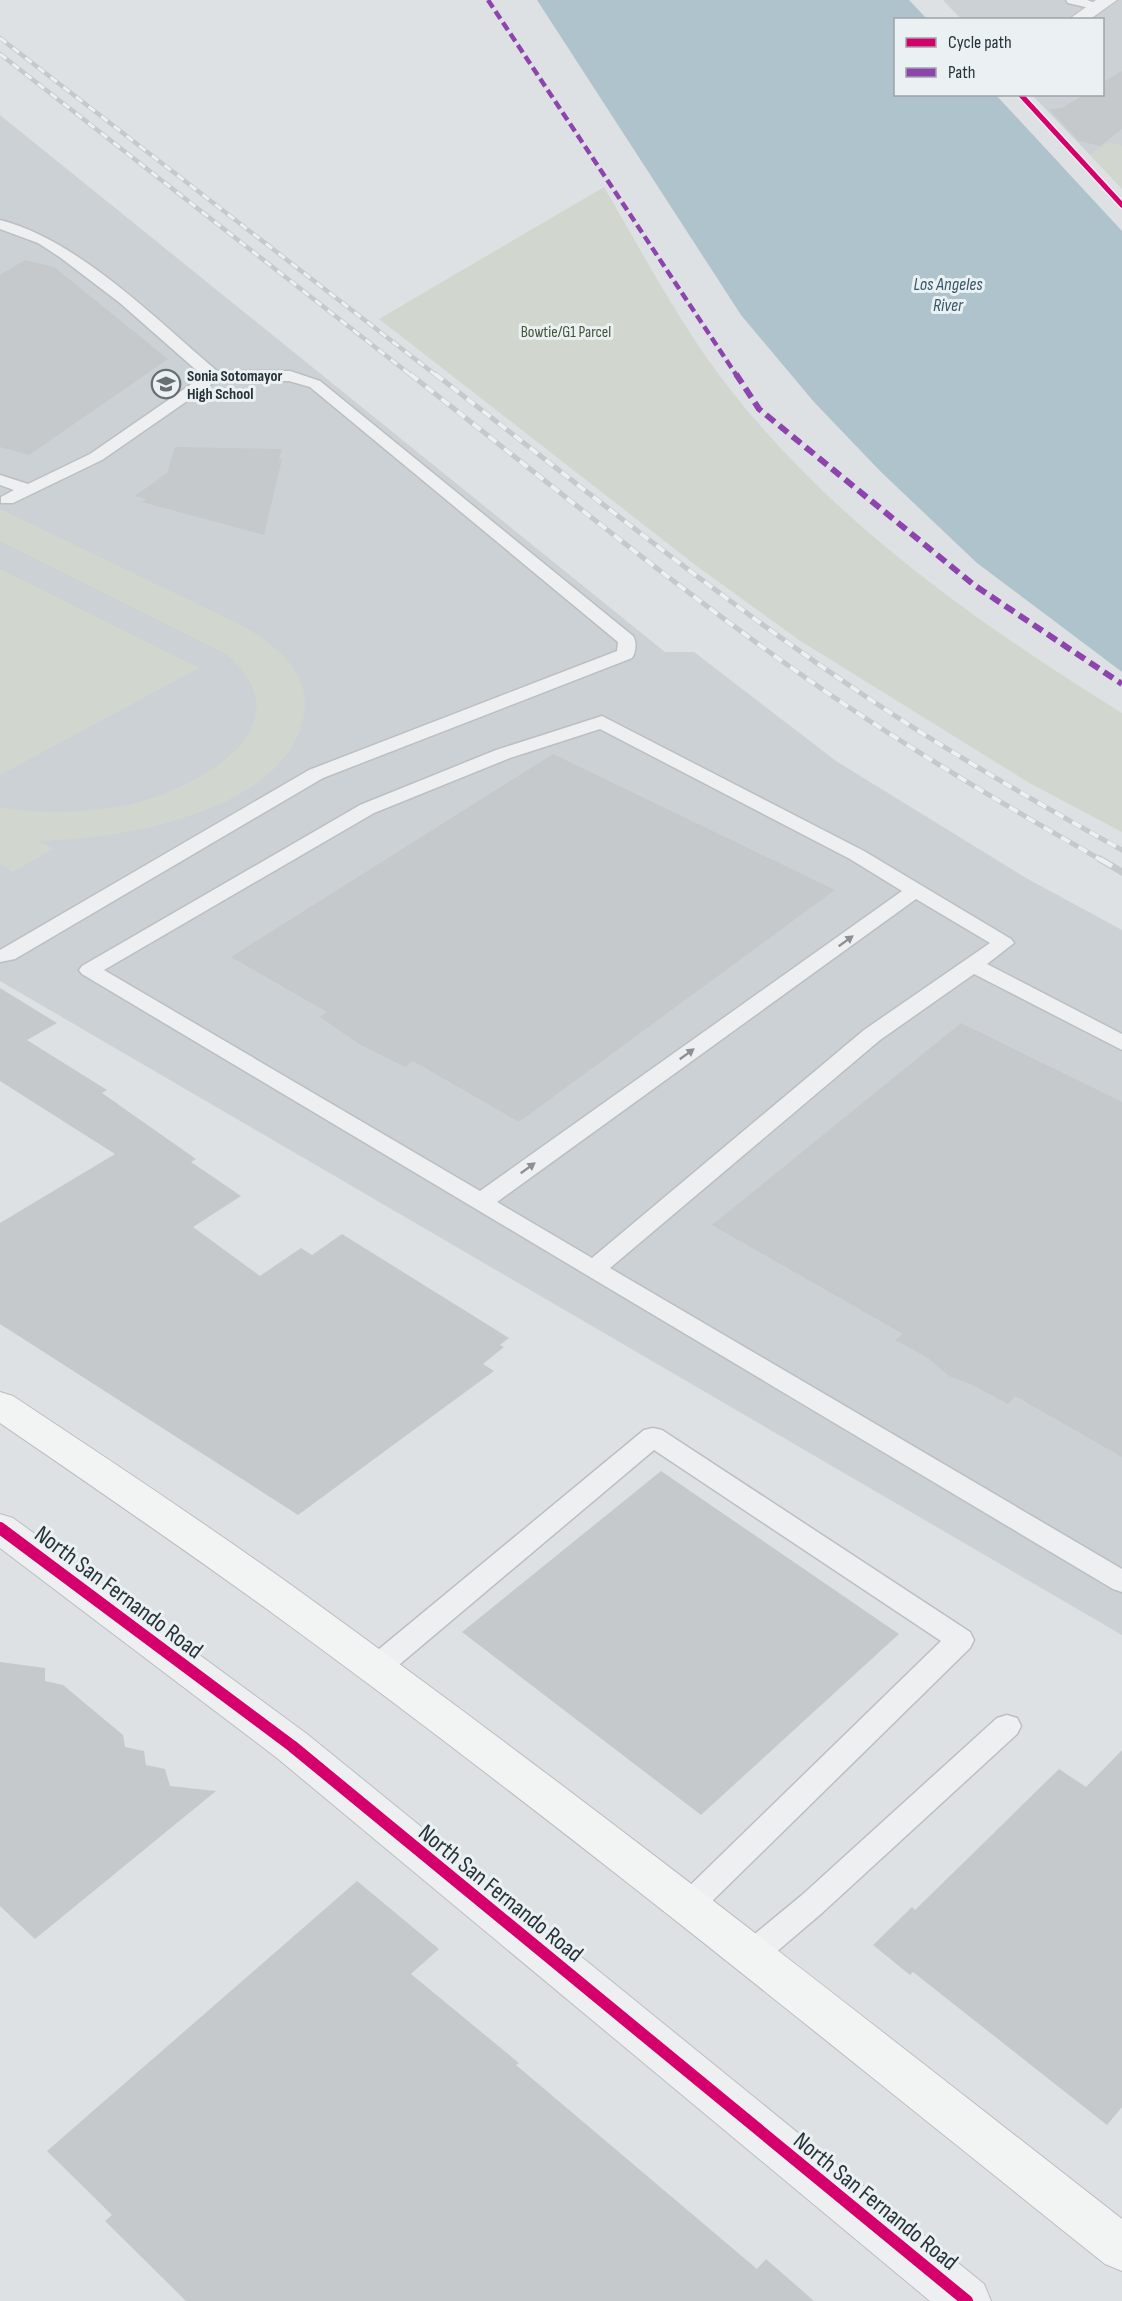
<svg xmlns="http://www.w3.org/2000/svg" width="1122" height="2301" viewBox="0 0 1122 2301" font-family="'Sofia Sans Condensed',sans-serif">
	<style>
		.built { fill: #ccd1d5 }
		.green { fill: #d1d7cf }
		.water { fill: #aec3cc }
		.building { fill: #c6c9cb }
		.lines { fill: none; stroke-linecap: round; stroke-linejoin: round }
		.lane-casing { stroke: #bcbfc1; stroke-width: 3 }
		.street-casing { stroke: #bcbfc1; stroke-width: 2 }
		.primary-casing { stroke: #bbbec0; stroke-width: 2 }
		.lane { fill: #edeff0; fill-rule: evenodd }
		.street { fill: #edeff0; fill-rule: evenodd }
		.primary { fill: #f2f4f4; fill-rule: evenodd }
		.rail-far2-casing { stroke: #c6c9cb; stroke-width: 4.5 }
		.rail-far1-casing { stroke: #c6c9cb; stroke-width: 5 }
		.rail-casing { stroke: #c6c9cb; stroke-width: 7 }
		.rail-far2 { stroke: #ebf0f3; stroke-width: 3; stroke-dasharray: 8; stroke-linecap: butt }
		.rail-far1 { stroke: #ebf0f3; stroke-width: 4; stroke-dasharray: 10; stroke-linecap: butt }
		.rail { stroke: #ebf0f3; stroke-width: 4.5; stroke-dasharray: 14; stroke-linecap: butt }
		.quiet-far1 { stroke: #8e44ad; stroke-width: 4.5; stroke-dasharray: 9 4.5; stroke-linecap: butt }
		.quiet { stroke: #8e44ad; stroke-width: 6; stroke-dasharray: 11 6; stroke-linecap: butt }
		.cycleway-far1-casing { stroke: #ebf0f3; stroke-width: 8 }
		.cycleway-casing { stroke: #ebf0f3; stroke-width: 16 }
		.cycleway-far1 { stroke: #d6006c; stroke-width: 5 }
		.cycleway { stroke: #d6006c; stroke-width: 12 }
		.oneway { fill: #8a9094 }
		.labels { text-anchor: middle; stroke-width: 6; stroke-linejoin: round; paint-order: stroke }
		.far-park-label { font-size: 16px; fill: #425436; stroke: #ebf0f3 }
		.far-poi-label { font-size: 16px; font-weight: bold; fill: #273239; stroke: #ebf0f3; text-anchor: start }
		.far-water-label { font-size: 18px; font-style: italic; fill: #365869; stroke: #ebf0f3 }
		.near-street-label { font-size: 24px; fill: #273239; stroke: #ebf0f3 }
	</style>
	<rect width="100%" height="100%" fill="#dee1e3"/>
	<g class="built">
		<polygon points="943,0 1122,0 1122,146 1109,143 1090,155 1032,95 1102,94 1102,20 961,19"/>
		<polygon points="0,115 665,652 694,652 836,761 1026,878 1122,930 1122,1635 0,981"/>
	</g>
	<g class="green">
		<polygon points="1109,143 1122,146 1122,189 1090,155"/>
		<path d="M604 187C641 250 676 317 720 376 826 517 974 621 1122 713V832L1031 784 799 640 698 567 379 319Z"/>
		<path d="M0 509 243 626C275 645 310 671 304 713 289 812 119 840 39 841L53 849 13 872 0 864V807C41 815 86 813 127 805 194 790 313 728 226 654L0 541Z"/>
		<polygon points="0,569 199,668 0,775"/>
	</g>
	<polygon class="water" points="537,0 909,0 927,19 896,20 896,94 996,95 1122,231 1122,672 977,563 881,472 814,402 741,315"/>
	<g class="building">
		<polygon points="1122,71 1122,129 1100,146 1079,141 1049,109 1062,108 1085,94 1102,94 1102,83"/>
		<polygon points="25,260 54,267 168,359 29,455 0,447 0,275"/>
		<polygon points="175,447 282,449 279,459 282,459 264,535 142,502 146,499 135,496 167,473"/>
		<polygon points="553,754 835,890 519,1122 413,1061 405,1067 359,1044 320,1017 327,1012 231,957"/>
		<polygon points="0,988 57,1023 27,1040 107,1090 102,1093 196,1159 191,1162 241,1196 193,1227 260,1276 301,1248 312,1255 342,1234 509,1338 500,1345 504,1347 483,1364 494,1371 298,1515 0,1324 0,1223 115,1154 0,1081"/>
		<polygon points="961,1023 1122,1102 1122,1457 1015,1396 1008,1404 973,1385 949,1376 928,1358 895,1340 903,1334 712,1225"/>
		<polygon points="661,1471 899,1634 701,1815 462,1632"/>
		<polygon points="0,1662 45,1668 45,1681 63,1685 123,1735 125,1747 144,1751 146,1765 165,1769 170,1786 216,1791 35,1939 0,1906"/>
		<polygon points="1122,1750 1122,2107 1107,2125 913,1972 910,1975 873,1945 912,1907 915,1910 1059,1769 1086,1787"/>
		<polygon points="357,1881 439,1949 411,1974 519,2063 516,2065 757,2269 766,2259 814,2301 186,2301 105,2221 112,2215 47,2151"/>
	</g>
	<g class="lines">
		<g class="lane-casing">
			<g id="lane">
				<polygon points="1066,0 1087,0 1104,6 1098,10 1068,3"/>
				<path d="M0 220C77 239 157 320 217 371H290L320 381 633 636C637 642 636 652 632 658L323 778 15 959 0 962V950L309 770 617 651 618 642 310 387 289 381H216L102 460 13 503H1V497L14 490 0 485V475L28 484 90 454 203 376 120 303 61 258 38 243 0 229Z"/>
				<path d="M602 716 864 851 1011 939 1014 943 987 964 1122 1034V1050L974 974 880 1040 610 1268 1122 1569V1592L1113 1589 82 974 79 970 82 966 360 805 496 750ZM600 729 850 859 902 891 480 1191 104 970 374 813 510 758ZM916 899 990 943 864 1030 592 1258 497 1202Z"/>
				<polygon points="653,1428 662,1430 970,1632 974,1640 970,1648 697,1916 687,1920 677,1916 672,1907 677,1898 941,1641 654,1450 387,1675 377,1678 367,1675 363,1667 367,1659 644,1430"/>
				<polygon points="1007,1715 1017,1718 1021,1726 1017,1734 822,1913 761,1965 750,1969 739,1965 735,1956 739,1947 802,1895 997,1718"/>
			</g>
		</g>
		<g class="street-casing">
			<g id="street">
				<polygon points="1096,0 1117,0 1089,20 1068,20"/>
				<polygon points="0,1514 13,1518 307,1734 984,2284 991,2301 930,2301 277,1758 0,1548"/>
			</g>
		</g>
		<g class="primary-casing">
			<path id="primary" d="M0 1392 13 1396C111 1461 209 1526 305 1595 583 1796 852 2008 1122 2219V2271L1105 2264C831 2045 559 1822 275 1615 184 1549 92 1486 0 1423Z"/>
		</g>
		<use href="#lane" class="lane"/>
		<use href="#street" class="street"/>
		<use href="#primary" class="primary"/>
		<g class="rail-far2-casing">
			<g id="rail-far2">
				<polyline points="0,38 437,376"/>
				<polyline points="0,54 412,376"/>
			</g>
		</g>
		<g class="rail-far1-casing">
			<g id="rail-far1">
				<path d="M410 374C554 487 695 604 847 706 930 761 1016 812 1103 861"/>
				<path d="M435 374C578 484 718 598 868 698 950 753 1036 802 1122 850"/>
			</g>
		</g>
		<g class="rail-casing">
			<polyline id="rail" points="1100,859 1122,872"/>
		</g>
		<use href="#rail-far2" class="rail-far2"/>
		<use href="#rail-far1" class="rail-far1"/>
		<use href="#rail" class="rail"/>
		<polyline class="quiet-far1" points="488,0 737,376"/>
		<polyline class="quiet" points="736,374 759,409 974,585 1122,684"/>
		<g class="cycleway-far1-casing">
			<polyline id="cycleway-far1" points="1020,94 1122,205"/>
		</g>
		<g class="cycleway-casing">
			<polyline id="cycleway" points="0,1528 292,1746 967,2301"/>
		</g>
		<use href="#cycleway-far1" class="cycleway-far1"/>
		<use href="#cycleway" class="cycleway"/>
	</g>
	<defs><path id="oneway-solid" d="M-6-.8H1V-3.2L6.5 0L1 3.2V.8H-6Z" transform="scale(1.5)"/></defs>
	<g class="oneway">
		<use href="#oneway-solid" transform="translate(846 941) rotate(-36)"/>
		<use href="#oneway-solid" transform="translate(687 1054) rotate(-36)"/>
		<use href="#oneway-solid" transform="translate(528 1168) rotate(-36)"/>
	</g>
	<defs>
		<g id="school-ring" transform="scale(1.5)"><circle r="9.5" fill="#ebf0f3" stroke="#676f74" stroke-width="1.5"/><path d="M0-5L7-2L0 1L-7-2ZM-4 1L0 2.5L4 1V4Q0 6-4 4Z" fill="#676f74"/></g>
	</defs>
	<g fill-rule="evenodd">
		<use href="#school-ring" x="166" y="384"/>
	</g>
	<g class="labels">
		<g class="far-park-label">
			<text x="566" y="337">Bowtie/G1 Parcel</text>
		</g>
		<g class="far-poi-label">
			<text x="187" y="381">Sonia Sotomayor<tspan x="187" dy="18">High School</tspan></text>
		</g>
		<g class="far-water-label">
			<text x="948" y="290">Los Angeles<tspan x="948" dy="21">River</tspan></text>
		</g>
		<g class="near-street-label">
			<text transform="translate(119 1592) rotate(37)" y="8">North San Fernando Road</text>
			<text transform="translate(501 1893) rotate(39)" y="8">North San Fernando Road</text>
			<text transform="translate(876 2201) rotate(39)" y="8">North San Fernando Road</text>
		</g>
	</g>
	<rect x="894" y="18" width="210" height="78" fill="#ebf0f3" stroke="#9da4a9" stroke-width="1.5"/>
	<rect x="906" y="38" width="30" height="9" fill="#d6006c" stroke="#9da4a9" stroke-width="1.5"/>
	<text x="948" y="48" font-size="18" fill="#273239">Cycle path</text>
	<rect x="906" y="68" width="30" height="9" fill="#8e44ad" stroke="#9da4a9" stroke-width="1.5"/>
	<text x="948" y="78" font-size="18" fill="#273239">Path</text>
</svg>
